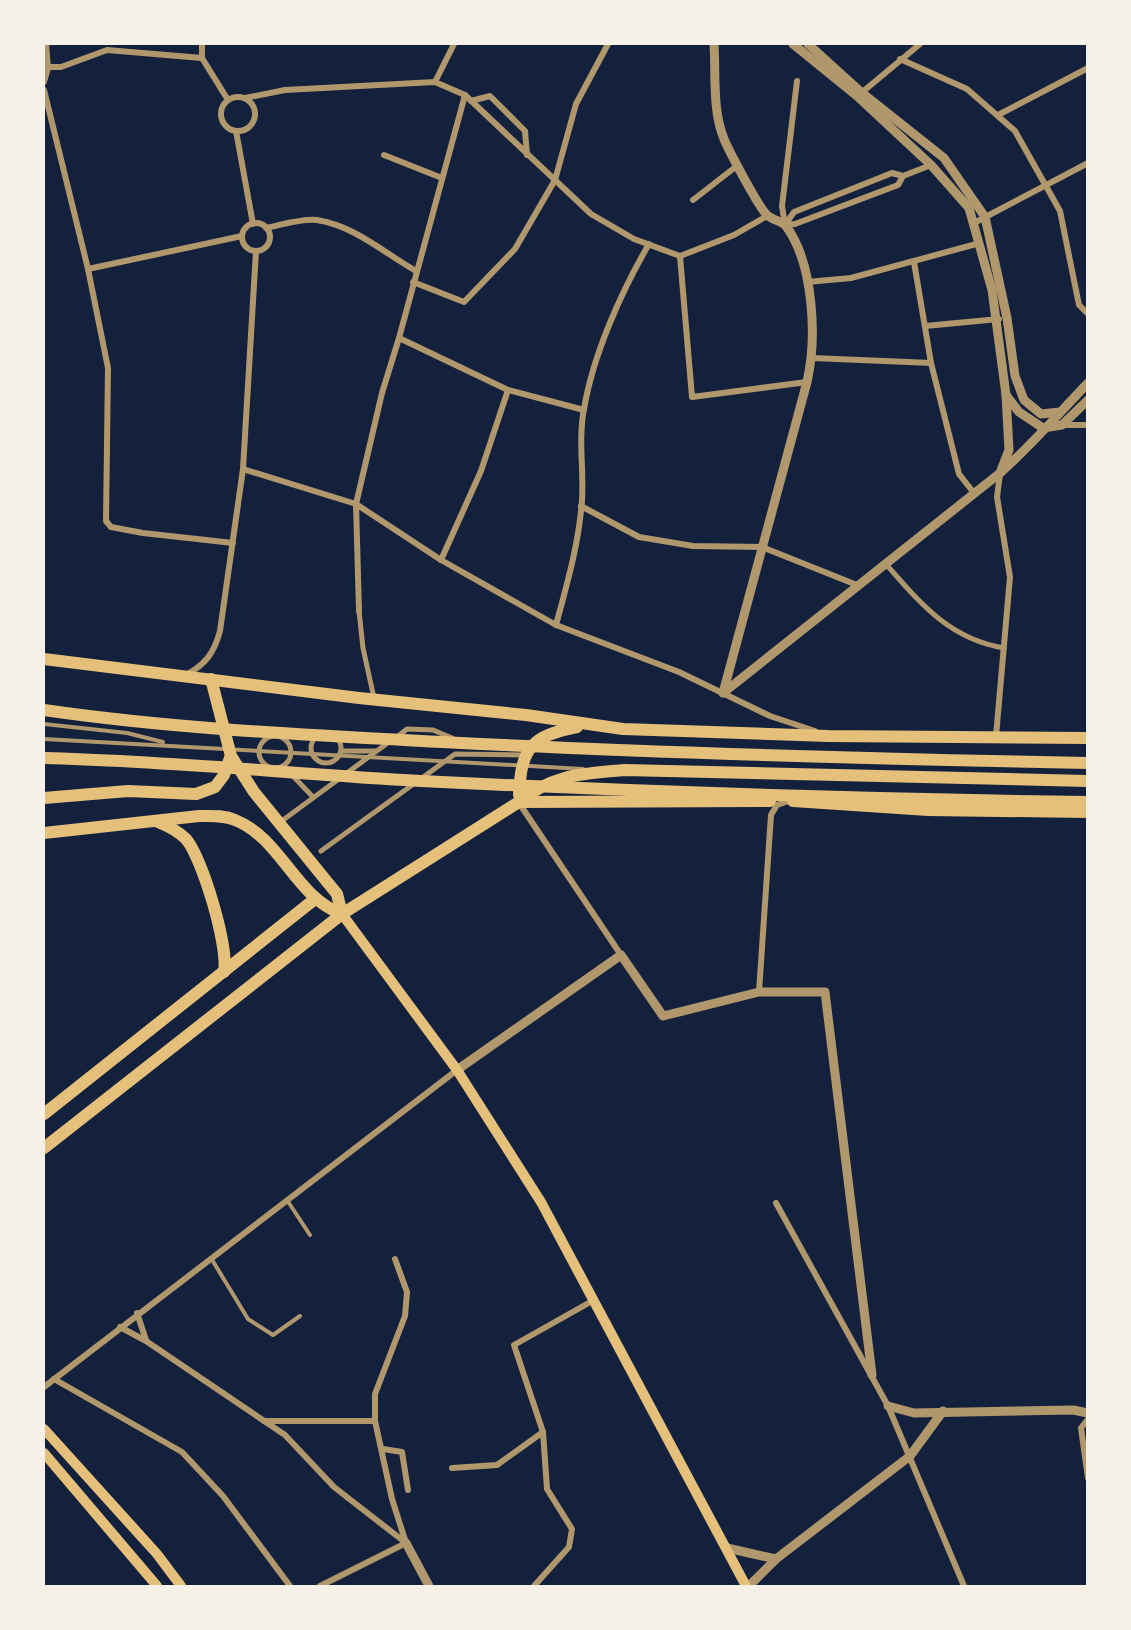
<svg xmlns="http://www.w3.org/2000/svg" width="1131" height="1630" viewBox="0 0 1131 1630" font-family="Mulish,sans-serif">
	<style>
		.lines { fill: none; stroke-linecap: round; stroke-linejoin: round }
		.service { stroke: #b1986c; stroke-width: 4 }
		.pedestrian { stroke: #b1986c; stroke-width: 5 }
		.minor { stroke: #b1986c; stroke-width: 6 }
		.tertiary { stroke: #b1986c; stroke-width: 9 }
		.secondary { stroke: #e5c07b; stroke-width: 10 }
		.primary { stroke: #e5c07b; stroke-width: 12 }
		.trunk { stroke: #e5c07b; stroke-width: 12 }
	</style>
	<rect width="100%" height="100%" fill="#14213d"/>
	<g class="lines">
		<g class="service">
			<polyline points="44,724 127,733 163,742"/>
			<polyline points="44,739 583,769"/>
			<polyline points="287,1200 310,1235"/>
			<polyline points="211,1258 248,1319 273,1335 300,1316"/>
		</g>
		<g class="pedestrian">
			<path d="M885 563C920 603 949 639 1004 648"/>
			<polyline points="359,611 363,648 374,698"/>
			<circle cx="326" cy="748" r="15"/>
			<circle cx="275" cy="752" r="16"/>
			<polyline points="397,737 407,729 433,730 452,738"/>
			<polyline points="341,751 376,751"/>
			<polyline points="291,774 313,797"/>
			<polyline points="279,823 389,742"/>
			<polyline points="321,851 455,754 525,755"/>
		</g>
		<g class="minor">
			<polyline points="202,44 202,58 228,100"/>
			<polyline points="900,59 967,89 1015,131 1060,211 1079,305 1088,314"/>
			<polyline points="44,67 61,67 107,50 202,58"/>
			<polyline points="44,82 48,68 46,44"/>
			<polyline points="435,82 454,44"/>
			<polyline points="44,90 88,269 108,368 106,521 111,527 143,533 233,543"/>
			<polyline points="860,94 920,44"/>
			<circle cx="238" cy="114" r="17"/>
			<polyline points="245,98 285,90 435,82 465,95 591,214 634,239 680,256 734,235 767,216"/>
			<polyline points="471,101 490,96 525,131 527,155"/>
			<polyline points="998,115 1088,68"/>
			<polyline points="236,131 253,224"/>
			<polyline points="384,155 442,178"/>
			<polyline points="693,200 738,165"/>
			<polyline points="974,223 1088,163"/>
			<circle cx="256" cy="237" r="14"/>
			<polyline points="785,225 795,224 898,185 903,176 931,165"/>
			<polyline points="785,225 782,206 797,81"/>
			<polyline points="785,225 794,212 892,173 903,176"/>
			<path d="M266 228C281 225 302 218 317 220 355 226 384 253 416 271"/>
			<polyline points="680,256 692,397 807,382"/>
			<polyline points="914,262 931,363 959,474 974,493"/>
			<polyline points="88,269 242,236"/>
			<polyline points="413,282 464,302 515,249 555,180 576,104 608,44"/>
			<polyline points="807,282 851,278 980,243"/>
			<polyline points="925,326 999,319"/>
			<polyline points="399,338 508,390 584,410"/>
			<polyline points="813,358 931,363"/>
			<polyline points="1062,425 1088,425"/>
			<polyline points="243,469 356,504 441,560 556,625 679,672 770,716 815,731"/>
			<polyline points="581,506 639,537 693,546 762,547 857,585"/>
			<polyline points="441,560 481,471 508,390"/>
			<polyline points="359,611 356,504 382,393 399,338 465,95"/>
			<path d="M556 625C567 584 579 543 582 500 584 470 578 440 584 409 593 355 621 292 649 244"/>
			<path d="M186 675C206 664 214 653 220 631L243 469 256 251"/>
			<polyline points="996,736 1010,577 997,497 1000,474"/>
			<polyline points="519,803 621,955"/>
			<polyline points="759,992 771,815 777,805 789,801"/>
			<polyline points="776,1203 888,1406 964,1586"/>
			<polyline points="395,1259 407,1292 405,1316 375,1394 375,1421 392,1499 406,1543"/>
			<polyline points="137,1313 146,1340"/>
			<polyline points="120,1327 146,1341 285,1435 334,1487 406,1543"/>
			<polyline points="54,1379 182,1452 223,1496 290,1586"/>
			<polyline points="44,1387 457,1070"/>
			<polyline points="1088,1419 1081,1428 1088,1478"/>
			<polyline points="264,1421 375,1421"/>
			<polyline points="383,1449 402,1452 408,1490"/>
			<polyline points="452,1468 497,1465 543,1432"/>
			<polyline points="320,1586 406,1543"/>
			<polyline points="534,1586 569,1547 572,1529 547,1489 543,1432 514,1345 594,1300"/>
		</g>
		<g class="tertiary">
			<path d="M714 44C716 74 712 110 724 139 729 151 759 208 767 215 772 220 782 221 786 226 814 264 817 339 807 382L723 693"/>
			<polyline points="793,44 857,96 931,165 969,208 992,290 1006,395 1009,450 1000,473"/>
			<polyline points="808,44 861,92 944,158 985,217 1007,318 1015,376 1024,400 1041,414 1060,412"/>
			<polyline points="1006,395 1019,412 1043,428 1062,425 1088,400"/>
			<path d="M723 693 1000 473C1032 445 1058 414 1088 383"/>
			<polyline points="457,1070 621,955 663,1016 759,992 825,992 872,1375"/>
			<polyline points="888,1406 914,1413 1073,1410 1088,1413"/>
			<polyline points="406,1543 429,1586"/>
			<polyline points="727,1548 776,1559"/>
			<polyline points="749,1586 776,1559 910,1456 943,1411"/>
		</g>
		<g class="secondary">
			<polyline points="342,914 457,1070 541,1202 746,1586"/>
			<polyline points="44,1429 157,1554 181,1586"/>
			<polyline points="44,1453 157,1586"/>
		</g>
		<g class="primary">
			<polyline points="44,659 359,698 526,715 623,729 828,736 1088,738"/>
			<polyline points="211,679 231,756 254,792 337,894 342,914"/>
			<path d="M519 795C521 747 532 736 577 727"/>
			<polyline points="44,798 128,791 196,794 215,787 224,775 230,758"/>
			<polyline points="793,801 928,810 1088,812"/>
			<polyline points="519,802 770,801"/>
			<path d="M158 822C168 826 178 831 186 839 202 857 229 947 224 972"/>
			<path d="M44 833 199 816C211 816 224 815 235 820 281 838 295 897 342 914"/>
			<polyline points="44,1114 315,899"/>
			<path d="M44 1148 342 914 519 802C553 774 582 774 624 770L1088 781"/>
		</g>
		<g class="trunk">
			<path d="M44 710C175 729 309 735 442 742 657 753 872 759 1088 763"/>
			<path d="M44 758C170 761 295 774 421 781 643 792 865 799 1088 802"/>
		</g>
	</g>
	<rect width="1131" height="1630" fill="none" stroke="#f6f1e7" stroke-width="90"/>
</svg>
